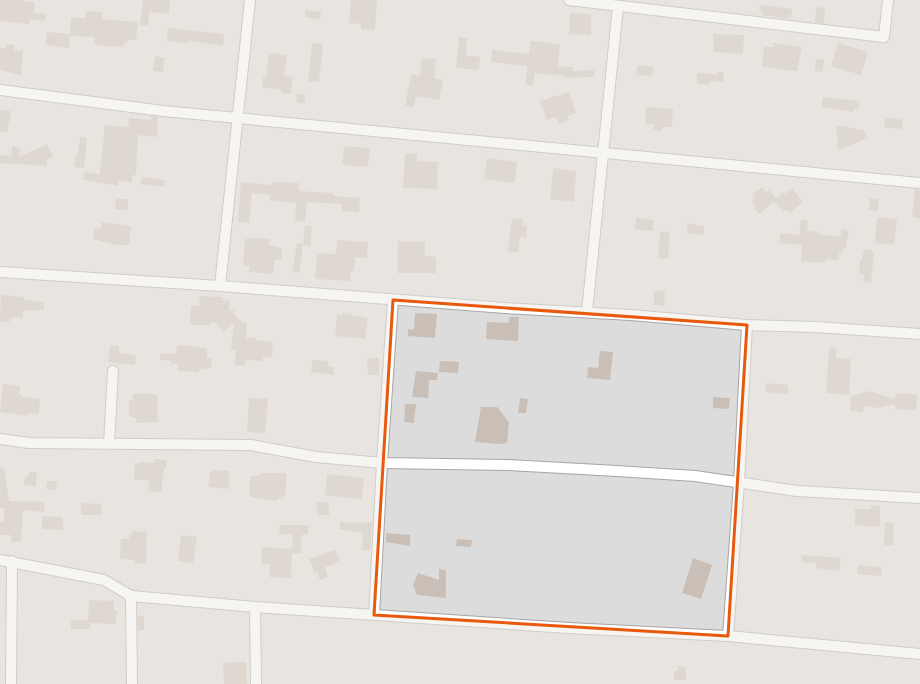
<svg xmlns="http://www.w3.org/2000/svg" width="920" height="684" viewBox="0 0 920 684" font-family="'Fira Sans',sans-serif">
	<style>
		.residential { fill: #dddcdc }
		.building { fill: #c9bfb7 }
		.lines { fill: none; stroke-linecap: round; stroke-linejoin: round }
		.minor-casing { stroke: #a6a6a6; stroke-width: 12 }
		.minor { stroke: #fff; stroke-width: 10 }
		.marked { fill: none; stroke: #e8590c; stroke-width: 3; stroke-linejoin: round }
	</style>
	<rect width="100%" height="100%" fill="#f1ede5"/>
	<rect class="residential" x="0" y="0" width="920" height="684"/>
	<g class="building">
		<polygon points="0,0 24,0 24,2 34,2 34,13 46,14 45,21 30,19 29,24 0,21"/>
		<polygon points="143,0 170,0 169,14 149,12 148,25 140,25"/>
		<polygon points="351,0 377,0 375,30 361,29 361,24 349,23"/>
		<polygon points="759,5 792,9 791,19 763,15"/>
		<polygon points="816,7 825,8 824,23 815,22"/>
		<polygon points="306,10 321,12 320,20 305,17"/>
		<polygon points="86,11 102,12 102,19 138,22 136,40 129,40 122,47 94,45 95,37 70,36 69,48 46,45 47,32 70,34 71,18 86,18"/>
		<polygon points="570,13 591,14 591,35 569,34"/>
		<polygon points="168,28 224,34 223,46 189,41 188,43 167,41"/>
		<polygon points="713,34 744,35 743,54 714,52"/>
		<polygon points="459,37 467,38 466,55 480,57 479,70 456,68"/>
		<polygon points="531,41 560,44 558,66 573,67 573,71 594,70 594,77 565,78 565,76 535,73 533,86 526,85 527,66 491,62 492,50 529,54"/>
		<polygon points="312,43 323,44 319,82 308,81"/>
		<polygon points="773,43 802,47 797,71 762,67 764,47 774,47"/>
		<polygon points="838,43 868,52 861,75 831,66"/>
		<polygon points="6,44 15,45 14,50 23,51 21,75 0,70 0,48 6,49"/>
		<polygon points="269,53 287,55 284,76 293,77 291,94 282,93 282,90 262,87 263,77 266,78"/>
		<polygon points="155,56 165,58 163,72 153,71"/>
		<polygon points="422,58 436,59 434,78 443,80 439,100 416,96 414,107 405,106 411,74 420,76"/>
		<polygon points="816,59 824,60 823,72 815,71"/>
		<polygon points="637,65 653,67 652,76 636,75"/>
		<polygon points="717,72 724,72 723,82 710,81 709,85 697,84 697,73 717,75"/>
		<polygon points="569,92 576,113 568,116 569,120 558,124 556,117 547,120 540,101"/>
		<polygon points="297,94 305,94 305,104 296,103"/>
		<polygon points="823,97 860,101 858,109 854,109 854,112 821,107"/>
		<polygon points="646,107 673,109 672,127 662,127 662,131 653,130 654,124 645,124"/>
		<polygon points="0,110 11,111 7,133 0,132"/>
		<polygon points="151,116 158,117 157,137 138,135 136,175 133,175 132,182 118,181 118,186 83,180 84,172 100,174 105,125 128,127 129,118 151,120"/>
		<polygon points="885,117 903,120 902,129 884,127"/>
		<polygon points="836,125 864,130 868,138 838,150"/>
		<polygon points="80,137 87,138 84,168 74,167 76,154 78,155"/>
		<polygon points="47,144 53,157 47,160 47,166 0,163 0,155 11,156 12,146 21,148 19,157"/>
		<polygon points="344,146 370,148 368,167 342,165"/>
		<polygon points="405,153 417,154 417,161 438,162 437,189 403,188"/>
		<polygon points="487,158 517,162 515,183 484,179"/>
		<polygon points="553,168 576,171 574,202 550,199"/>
		<polygon points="142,177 165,180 164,187 141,184"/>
		<polygon points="241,182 273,185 273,182 299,183 299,191 333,193 333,196 360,198 359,212 341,211 342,204 307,202 305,222 295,221 296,203 269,200 270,195 252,193 249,223 238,222"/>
		<polygon points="762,187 766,192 769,190 776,198 784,192 785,194 792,188 803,202 790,213 787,209 783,212 774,201 759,214 754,208 755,206 752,200 754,198 752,195"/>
		<polygon points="915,189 920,190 920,219 912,217"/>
		<polygon points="870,198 879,199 878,211 869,210"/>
		<polygon points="116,199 128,199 128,210 115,209"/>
		<polygon points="877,217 897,219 894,245 875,243"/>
		<polygon points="512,218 523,219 523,225 527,226 526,238 520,237 518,253 508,251"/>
		<polygon points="636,218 654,220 653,231 635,229"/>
		<polygon points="801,220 808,220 807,230 819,232 818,234 841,237 841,229 849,230 846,249 842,248 842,253 839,253 839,260 826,259 825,263 801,261 802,245 779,243 780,233 799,235"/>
		<polygon points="102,222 131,226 129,245 116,245 93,239 94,228 101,229"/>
		<polygon points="687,223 704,226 704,235 687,233"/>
		<polygon points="305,225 312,226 310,246 303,245 299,273 292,272 297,243 303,244"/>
		<polygon points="660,231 670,232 668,259 658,258"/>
		<polygon points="258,238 270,239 269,245 282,248 281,260 275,260 273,274 249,272 250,266 243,266 245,239"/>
		<polygon points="337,240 368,242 367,258 355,257 354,271 351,271 350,281 315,279 317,253 336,254"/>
		<polygon points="398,241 425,242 425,256 436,257 436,273 397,273"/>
		<polygon points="864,249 874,251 871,283 863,282 864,275 859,274 860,259 862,259"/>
		<polygon points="654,290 665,291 664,306 654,305"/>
		<polygon points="1,295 24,297 24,300 44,302 44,310 40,309 40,311 23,310 23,318 12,317 9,322 0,322"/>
		<polygon points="200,296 223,297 222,300 230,301 229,311 234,310 234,314 242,322 247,323 246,338 255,338 255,340 273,342 272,358 263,357 263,361 245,360 245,366 235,365 236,350 231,350 234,322 223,332 214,321 209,325 190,325 191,306 199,306"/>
		<polygon points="342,313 368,318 365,339 335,336 337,315 342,315"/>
		<polygon points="415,313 437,314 435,338 408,336 408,329 414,330"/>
		<polygon points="509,317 519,317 518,341 486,339 487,322 509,323"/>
		<polygon points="110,345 119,346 119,353 136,355 135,365 108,362"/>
		<polygon points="177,345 207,348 207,358 212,358 211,368 199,369 199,372 177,371 178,364 171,364 171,361 160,360 160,353 176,354"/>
		<polygon points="829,348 836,349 836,358 851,359 849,395 826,393"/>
		<polygon points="600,351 613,352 610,380 587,378 588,367 598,368"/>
		<polygon points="367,358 379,358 379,375 368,375"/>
		<polygon points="312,360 329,361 328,366 334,367 333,375 311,372"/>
		<polygon points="440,361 459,362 458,373 439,372"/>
		<polygon points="416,371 438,373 437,380 429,380 428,398 412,397"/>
		<polygon points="766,383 788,385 788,394 765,392"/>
		<polygon points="3,384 20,386 19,394 22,395 21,397 40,399 39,414 28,413 28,416 0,412"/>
		<polygon points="870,391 895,399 896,393 917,395 916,410 895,409 895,404 879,408 864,406 863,412 850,411 851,396"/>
		<polygon points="145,393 157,395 158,422 136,423 136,418 129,416 129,400 133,400 133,394"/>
		<polygon points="713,397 730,398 729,409 713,408"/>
		<polygon points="249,398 268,399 265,433 247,432"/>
		<polygon points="520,398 528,399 526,413 518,413"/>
		<polygon points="405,404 416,404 414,423 404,422"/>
		<polygon points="481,407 497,407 509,422 507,443 498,444 475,442"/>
		<polygon points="154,459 167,460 166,469 164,469 161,492 148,491 149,481 134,479 135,463 139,464 139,462 154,463"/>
		<polygon points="4,467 9,501 45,502 44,512 23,510 21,542 11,542 11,535 0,535 0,522 4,521 4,508 0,508 0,468"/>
		<polygon points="211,470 229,471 229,489 208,487"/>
		<polygon points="29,472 37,472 36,486 24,485 25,477 28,477"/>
		<polygon points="261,473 286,473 286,494 276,501 251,497 249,488 251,476 258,476"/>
		<polygon points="327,474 364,478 362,499 325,495"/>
		<polygon points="47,481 57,481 56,490 46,489"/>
		<rect x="317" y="502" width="12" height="13"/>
		<polygon points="81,503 102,504 101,515 81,515"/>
		<polygon points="871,506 880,506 880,527 855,525 855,509 871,509"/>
		<polygon points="42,516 63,517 63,530 42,529"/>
		<polygon points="340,522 372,523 370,550 362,550 363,533 339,529"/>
		<polygon points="885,522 894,523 893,545 884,545"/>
		<polygon points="280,525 308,525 308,535 301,535 301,553 292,553 293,534 279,534"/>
		<polygon points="132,531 147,532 146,564 135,563 135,560 120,559 121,539 129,539 129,534 132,534"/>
		<polygon points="386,533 410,535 410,546 386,542"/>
		<polygon points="181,535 197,537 193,563 178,561"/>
		<polygon points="457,539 472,540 471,547 456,546"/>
		<polygon points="262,547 292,549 291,578 269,577 270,564 261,564"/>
		<polygon points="335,550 340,562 325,567 328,577 320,580 317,572 315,573 309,559"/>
		<polygon points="802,555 841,558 839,571 816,568 817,563 801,562"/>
		<polygon points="693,558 712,565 701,599 682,593"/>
		<polygon points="858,565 882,567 881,576 857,574"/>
		<polygon points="439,569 446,570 446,598 417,595 413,585 418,573 439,580"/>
		<polygon points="89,600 114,601 114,610 117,610 116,624 90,623 90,629 71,629 71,620 88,620"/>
		<rect x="138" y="616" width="6" height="14"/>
		<polygon points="246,662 247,684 224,684 223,663"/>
		<polygon points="678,666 686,667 686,680 674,680 674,671 678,671"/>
	</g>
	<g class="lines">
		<g class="minor-casing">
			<g id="minor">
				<polyline points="569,0 884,37 888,0"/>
				<polyline points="0,90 163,111 920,183"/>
				<polyline points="0,272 220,286 505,308 631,315 747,325 816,327 920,334"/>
				<polyline points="220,286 250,0"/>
				<polyline points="587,312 618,6"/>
				<polyline points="0,439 29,443 251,445 316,457 382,463 508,465 617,471 695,476 797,491 920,498"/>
				<polyline points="109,443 113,371"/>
				<polyline points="0,560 104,580 131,596 255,607 569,628 728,636 920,654"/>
				<polyline points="131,596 132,684"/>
				<polyline points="255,607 256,684"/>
				<polyline points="374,615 382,463 393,300"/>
				<polyline points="728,636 739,483 747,325"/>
				<polyline points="11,684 12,561"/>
			</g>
		</g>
		<use href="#minor" class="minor"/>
	</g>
	<path d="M0 0H920V684H0ZM393 300 747 325 728 636 374 615Z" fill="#f1ede5" fill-opacity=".55" fill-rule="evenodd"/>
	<path class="marked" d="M393 300 747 325 728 636 374 615Z"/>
</svg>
